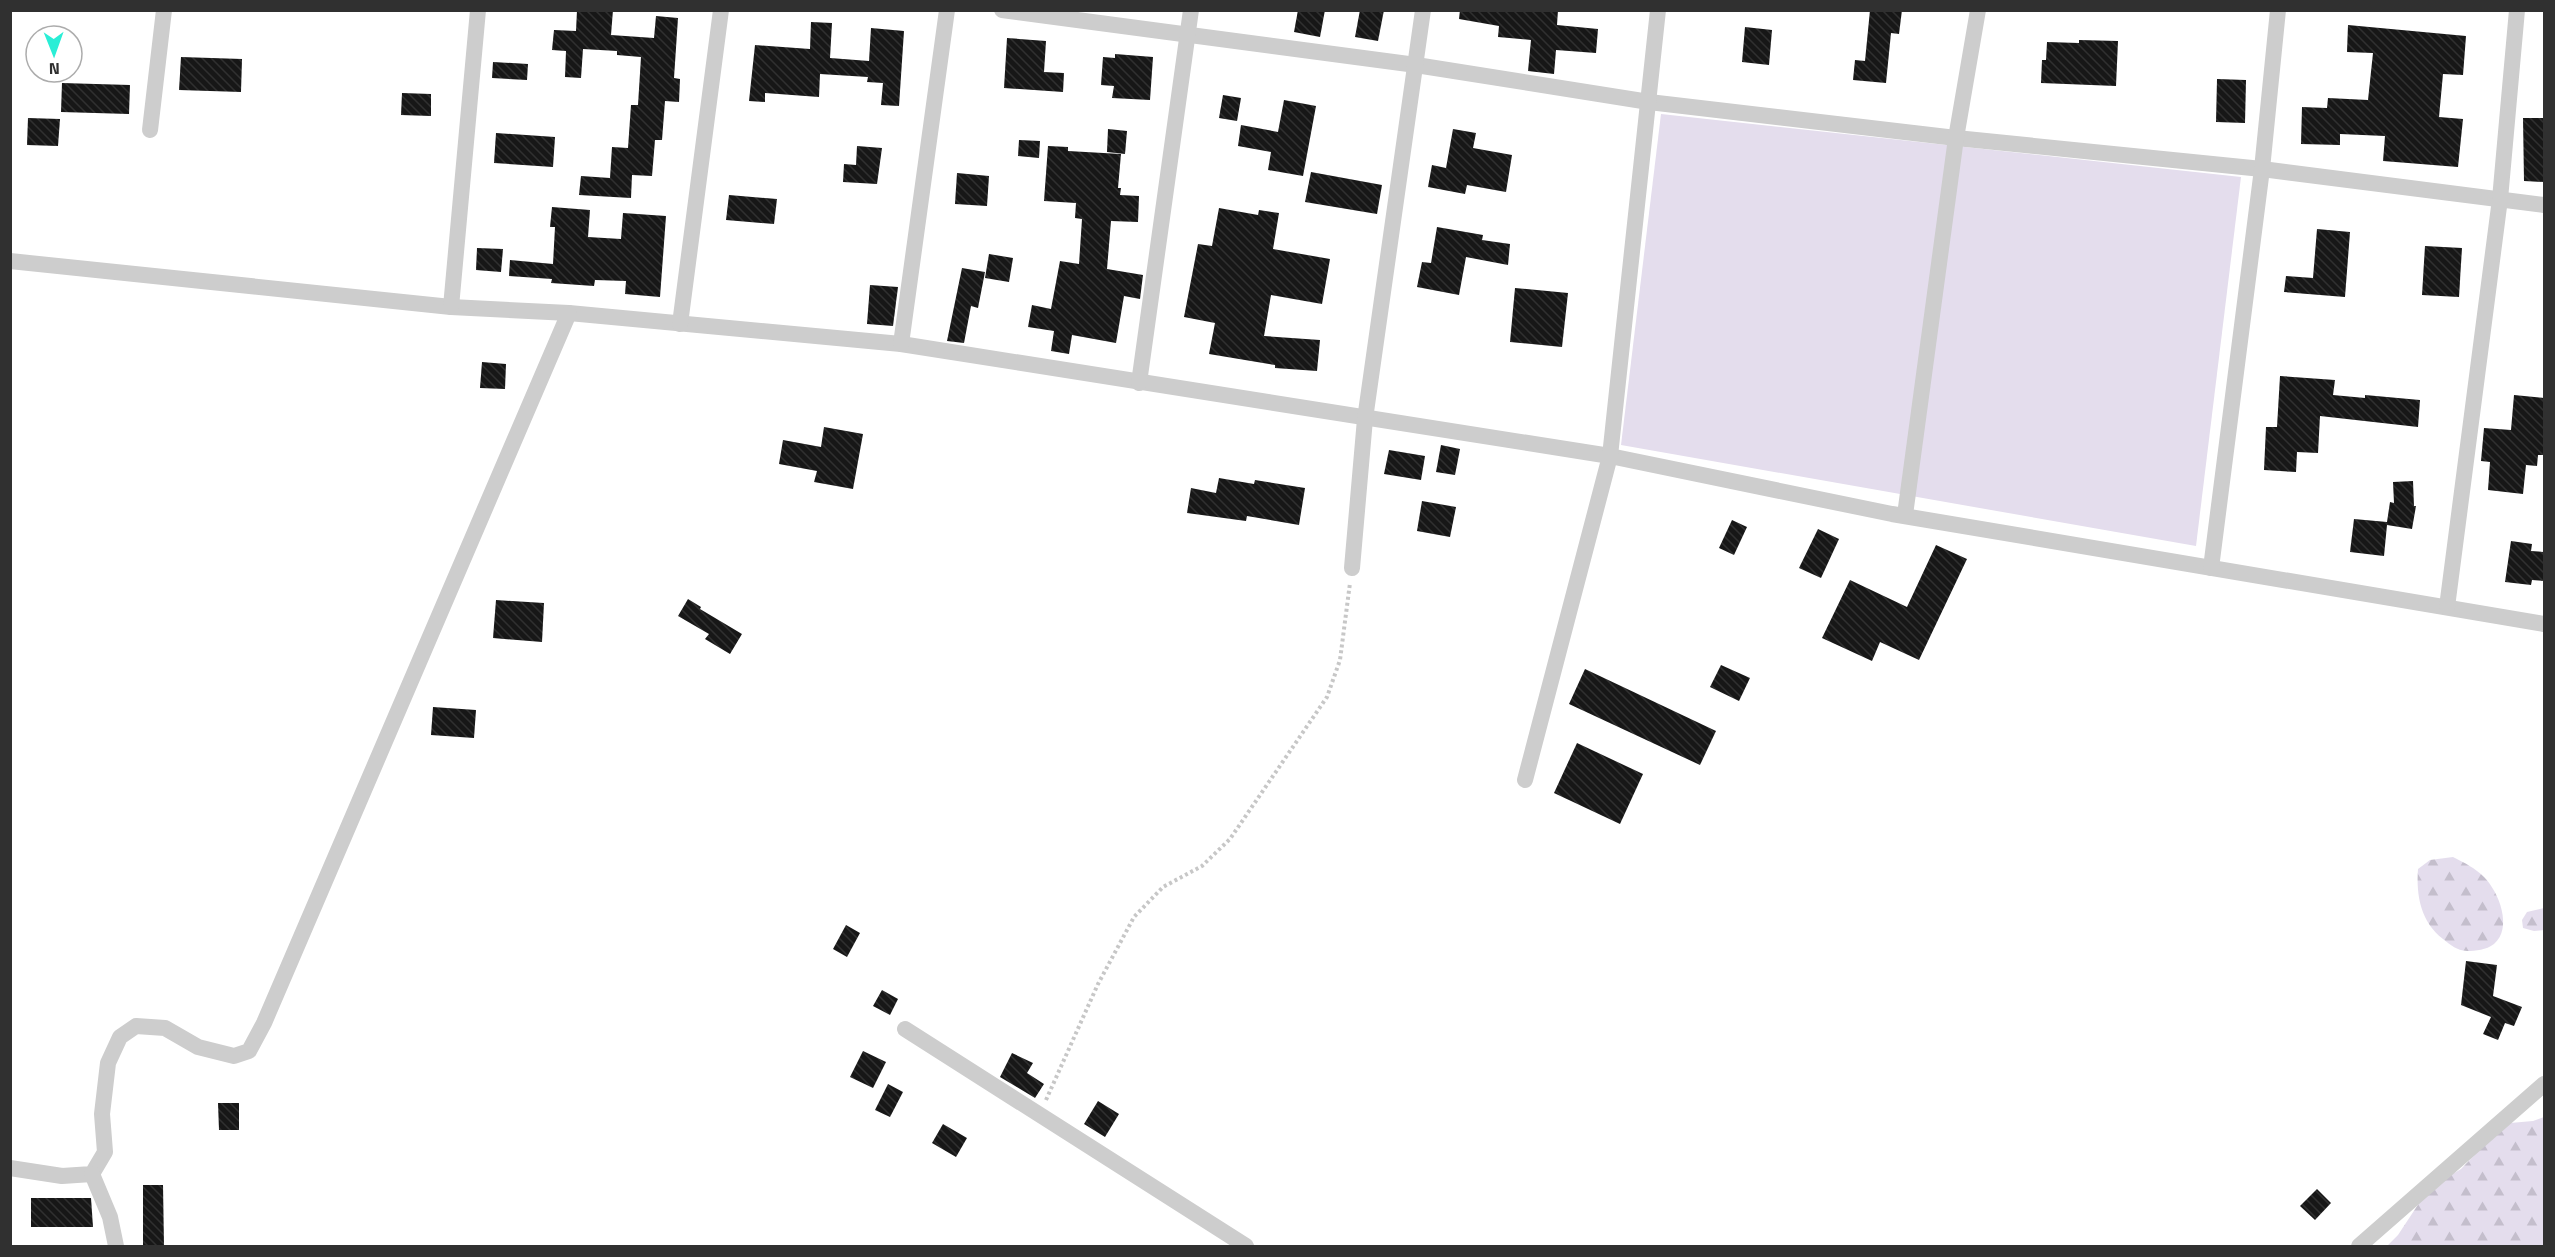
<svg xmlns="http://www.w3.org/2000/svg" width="2555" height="1257" viewBox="0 0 2555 1257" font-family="'Titillium Web',sans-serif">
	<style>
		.forest { fill: url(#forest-firs) }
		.park { fill: #e4dded }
		.building { fill: url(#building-back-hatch) }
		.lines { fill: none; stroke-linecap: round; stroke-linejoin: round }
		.path { stroke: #c7c7c7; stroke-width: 4; stroke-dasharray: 3 3; stroke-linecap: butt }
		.minor { stroke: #cdcdcd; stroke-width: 16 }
	</style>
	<defs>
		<pattern id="forest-firs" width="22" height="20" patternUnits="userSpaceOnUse" patternTransform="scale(1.5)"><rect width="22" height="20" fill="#e4dded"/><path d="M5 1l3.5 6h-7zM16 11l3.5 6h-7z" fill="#c4becc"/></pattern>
		<pattern id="building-back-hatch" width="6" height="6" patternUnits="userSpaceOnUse" patternTransform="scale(1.5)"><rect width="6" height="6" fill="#171717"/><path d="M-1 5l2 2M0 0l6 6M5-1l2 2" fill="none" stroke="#303030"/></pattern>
	</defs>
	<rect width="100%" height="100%" fill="#fff"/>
	<g class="forest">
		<path d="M2453 857C2465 863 2475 868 2484 877 2499 892 2513 928 2494 944 2486 950 2476 951 2467 951 2456 950 2452 946 2443 939 2421 922 2416 896 2418 869L2430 860Z"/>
		<polygon points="2544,908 2544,930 2534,931 2523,928 2522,920 2527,912"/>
		<polygon points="2544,1117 2544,1246 2387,1246 2398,1235 2429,1188 2461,1169 2495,1134 2510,1123 2533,1121"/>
	</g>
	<polygon class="park" points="1661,114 2241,177 2196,546 1621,445"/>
	<g class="building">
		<polygon points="577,10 613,10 611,35 654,38 656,16 678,18 674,78 680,79 679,102 665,101 662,140 655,140 652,176 632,175 631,198 579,195 581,176 610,178 612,147 628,148 631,105 638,105 641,57 617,55 617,51 583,49 581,78 565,77 566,51 552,50 554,30 576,31"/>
		<polygon points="1298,10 1325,10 1320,37 1294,32"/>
		<polygon points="1360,10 1384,10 1378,41 1355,37"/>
		<polygon points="1460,10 1558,10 1557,25 1598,29 1596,53 1556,50 1554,74 1528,71 1531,40 1498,37 1499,26 1459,19"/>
		<polygon points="1870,10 1902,10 1899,34 1891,33 1886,83 1853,80 1855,60 1865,61"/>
		<polygon points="811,22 832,23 830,58 869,61 871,28 904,31 899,106 881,105 883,83 867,82 868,77 820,74 819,97 765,93 765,102 749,101 755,45 810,49"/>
		<polygon points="2348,25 2466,36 2463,75 2443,74 2439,117 2463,119 2458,167 2383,161 2385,136 2340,134 2340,145 2301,144 2302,107 2327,108 2328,98 2368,100 2373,53 2347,52"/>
		<polygon points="1745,27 1772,30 1769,65 1742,62"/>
		<polygon points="1007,38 1046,41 1044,72 1064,73 1063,92 1004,88"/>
		<polygon points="2079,40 2118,41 2116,86 2041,83 2042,60 2046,60 2047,42 2079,43"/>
		<polygon points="1115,54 1153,57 1150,100 1112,98 1114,86 1101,85 1103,57 1115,58"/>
		<polygon points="181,57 242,59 241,92 179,90"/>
		<polygon points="493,62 528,64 527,80 492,78"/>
		<polygon points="2217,79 2246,80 2245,123 2216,122"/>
		<polygon points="62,83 130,85 129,114 61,112"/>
		<polygon points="402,93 431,94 431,116 401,115"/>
		<polygon points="1223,95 1241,98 1237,121 1219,118"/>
		<polygon points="1284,100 1316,106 1303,176 1268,170 1271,152 1238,146 1241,125 1278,132"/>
		<polygon points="28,118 60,119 58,146 27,145"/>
		<polygon points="2523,118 2544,118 2544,182 2524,181"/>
		<polygon points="1108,129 1127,131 1125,154 1107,152"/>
		<polygon points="1453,129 1476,133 1473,148 1512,155 1506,192 1467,185 1465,194 1428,187 1432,165 1446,168"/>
		<polygon points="496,133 555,137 553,167 494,163"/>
		<polygon points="1019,140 1040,141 1039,158 1018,156"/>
		<polygon points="857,146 882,148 877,184 843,182 844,164 856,165"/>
		<polygon points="1048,146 1068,147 1068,151 1121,154 1118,188 1121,188 1120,195 1139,196 1138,222 1111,221 1107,269 1143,275 1140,299 1124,296 1116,343 1072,335 1069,354 1051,351 1054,331 1028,327 1032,305 1051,309 1060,261 1079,264 1082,219 1075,218 1076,203 1044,201"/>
		<polygon points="1311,172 1382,185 1377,214 1305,202"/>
		<polygon points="957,173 989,176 987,206 955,204"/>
		<polygon points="729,195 777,199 774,224 726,220"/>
		<polygon points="552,207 590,210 588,237 621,239 623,213 666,216 660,297 625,294 626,281 595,280 594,286 551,283 552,279 509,276 510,260 553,264 555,227 550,227"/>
		<polygon points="1219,208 1258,215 1259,210 1279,213 1273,249 1330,259 1322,304 1271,295 1264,336 1320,340 1317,371 1275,368 1275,365 1209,354 1215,323 1184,317 1198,244 1212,246"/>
		<polygon points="1437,227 1483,235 1482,240 1510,244 1508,265 1466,257 1459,295 1417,287 1422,262 1431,263"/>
		<polygon points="2317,229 2350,232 2345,297 2284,292 2286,276 2313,278"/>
		<polygon points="2425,246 2462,248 2459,297 2422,295"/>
		<polygon points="477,248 503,249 501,272 476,270"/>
		<polygon points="989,254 1013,258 1009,282 985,278"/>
		<polygon points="962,268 985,272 978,308 971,306 964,343 947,341"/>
		<polygon points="870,285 898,287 893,326 867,324"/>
		<polygon points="1515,288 1568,293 1562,347 1510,342"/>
		<polygon points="482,362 506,364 505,389 480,388"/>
		<polygon points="2280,376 2335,380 2333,395 2365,398 2365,395 2420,400 2418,427 2320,416 2318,453 2297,452 2296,472 2264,470 2266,427 2277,427"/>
		<polygon points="2514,395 2544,398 2544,455 2538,455 2537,466 2526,465 2523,494 2488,490 2490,462 2481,461 2484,428 2511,430"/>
		<polygon points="824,427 863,434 853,489 814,482 817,471 779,464 783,440 821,447"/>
		<polygon points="1441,445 1460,449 1455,475 1436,472"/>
		<polygon points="1389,450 1425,456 1421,480 1384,474"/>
		<polygon points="1219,478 1254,484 1255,480 1305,488 1299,525 1247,516 1246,521 1187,513 1191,488 1216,493"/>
		<polygon points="2413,481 2414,506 2416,506 2412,529 2387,525 2384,556 2350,552 2354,519 2387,522 2390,502 2394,503 2393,482"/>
		<polygon points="1422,501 1456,507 1450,537 1417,531"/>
		<polygon points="1732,520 1747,527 1734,555 1719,548"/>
		<polygon points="1818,529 1839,539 1821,578 1799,568"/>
		<polygon points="2511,541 2532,544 2531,551 2544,552 2544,581 2532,580 2531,585 2505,582"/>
		<polygon points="1936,545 1967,559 1919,660 1880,642 1872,661 1822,638 1850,580 1907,607"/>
		<polygon points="688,599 701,607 700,609 742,634 730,654 705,639 709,634 678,616"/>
		<polygon points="496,600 544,603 542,642 493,638"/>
		<polygon points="1721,665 1750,678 1739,701 1710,687"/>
		<polygon points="1585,669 1716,731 1700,765 1569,704"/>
		<polygon points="433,707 476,710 474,738 431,735"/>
		<polygon points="1577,743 1643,774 1620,824 1554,793"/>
		<polygon points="846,925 860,933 847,957 833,949"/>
		<polygon points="2466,961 2497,965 2493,996 2522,1007 2514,1026 2505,1023 2498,1040 2483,1034 2491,1017 2461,1005"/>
		<polygon points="882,990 898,999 890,1015 873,1006"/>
		<polygon points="863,1051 886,1062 873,1088 850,1077"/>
		<polygon points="1012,1053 1033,1063 1027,1073 1044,1084 1035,1098 1000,1077"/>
		<polygon points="888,1084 903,1092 890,1117 875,1110"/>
		<polygon points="1098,1101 1119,1114 1105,1137 1084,1124"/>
		<polygon points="218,1103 239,1103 239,1130 219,1130"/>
		<polygon points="943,1124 967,1138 956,1157 932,1143"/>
		<polygon points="143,1185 163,1185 164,1246 143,1246"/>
		<polygon points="2317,1189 2331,1203 2315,1220 2300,1206"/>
		<polygon points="31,1198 91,1198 93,1227 31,1227"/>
	</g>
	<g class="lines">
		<polyline class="path" points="1046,1100 1098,984 1134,917 1163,887 1202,866 1230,839 1327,697 1340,660 1350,583"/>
		<g class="minor">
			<polyline points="1002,10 1416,65 1649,102 1956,138 2262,169 2544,205"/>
			<polyline points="150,130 164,10"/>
			<polyline points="10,261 451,307 569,313 901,344 1610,456 1892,514 2544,624"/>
			<polyline points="451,307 478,10"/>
			<polyline points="680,324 721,10"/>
			<polyline points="901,344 947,10"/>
			<polyline points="1139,383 1191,10"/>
			<polyline points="1905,515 1956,138 1978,10"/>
			<polyline points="1352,568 1365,419 1423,10"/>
			<polyline points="2211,568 2262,169 2278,10"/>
			<polyline points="2447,607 2500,199 2517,10"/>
			<polyline points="1525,780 1610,456 1658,10"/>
			<polyline points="905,1029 1246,1246"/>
			<polyline points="10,1168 62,1176 92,1174 105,1152 102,1114 108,1063 120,1037 136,1026 165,1028 198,1047 234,1056 249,1051 264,1023 569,313"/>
			<polyline points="92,1174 110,1217 116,1246"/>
			<polyline points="2359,1246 2544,1084"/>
		</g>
	</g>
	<rect width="2555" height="1257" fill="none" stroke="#303030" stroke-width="24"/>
	<g transform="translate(54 54) rotate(179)"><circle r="28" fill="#ffffff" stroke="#acacac" stroke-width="1.5"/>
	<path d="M0-4.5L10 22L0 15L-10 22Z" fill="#2aeed6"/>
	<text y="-9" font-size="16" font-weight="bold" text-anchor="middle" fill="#303030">N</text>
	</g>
</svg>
